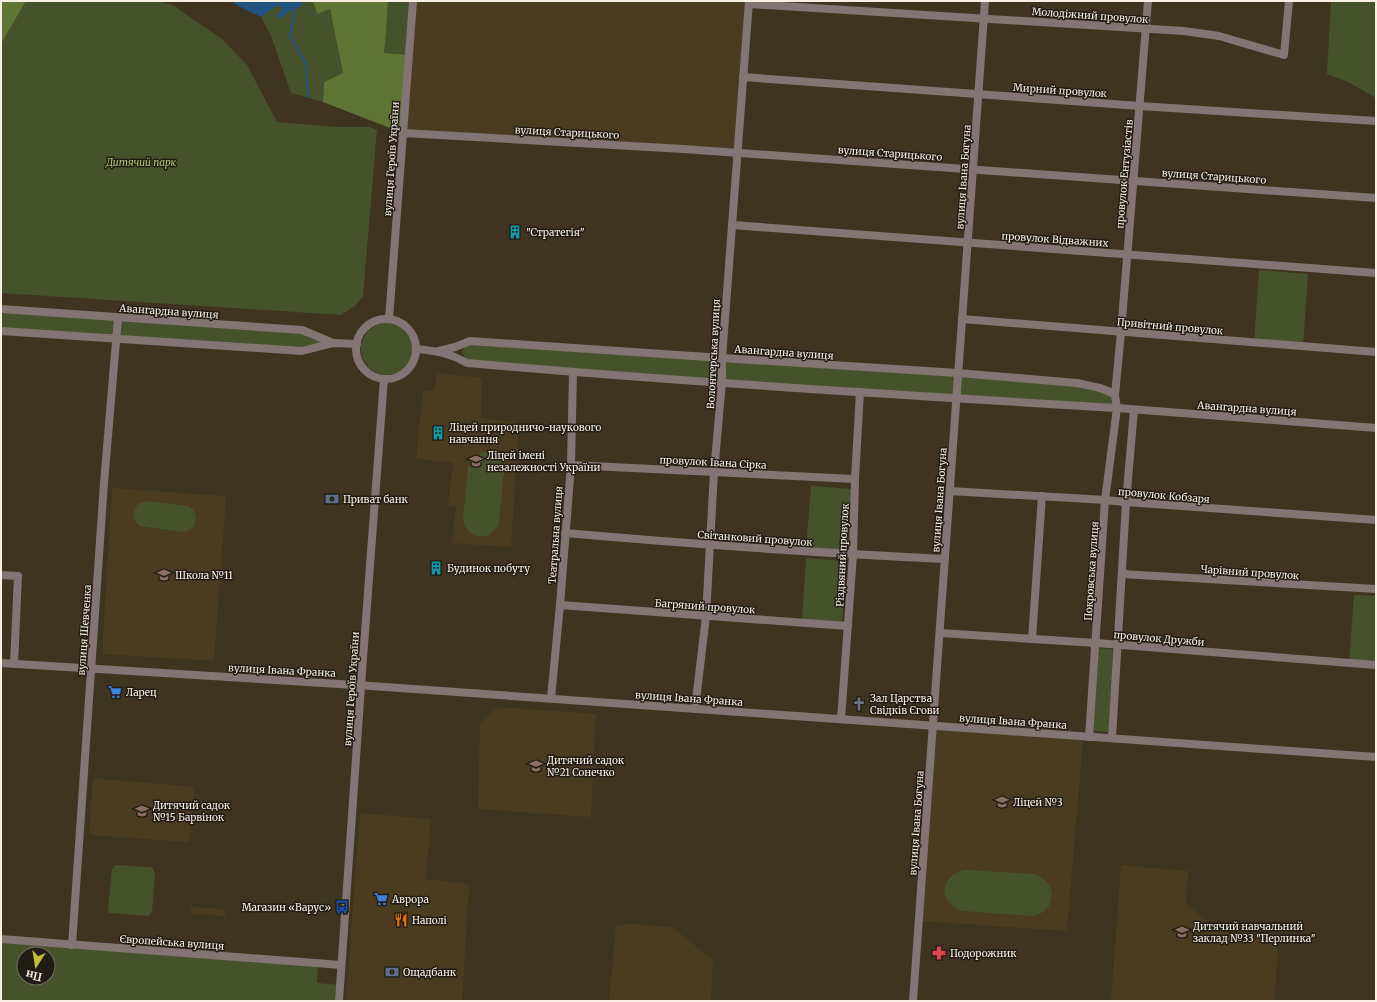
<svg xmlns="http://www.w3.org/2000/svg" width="1377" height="1002" viewBox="0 0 1377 1002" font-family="Merriweather,serif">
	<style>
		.built { fill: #4b3c21 }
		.green { fill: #45522b; fill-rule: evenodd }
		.forest { fill: #607435 }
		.water { fill: #215380 }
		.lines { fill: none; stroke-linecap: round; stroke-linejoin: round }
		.stream { stroke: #215380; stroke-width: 2 }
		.minor { stroke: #827573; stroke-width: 8 }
		.tertiary { stroke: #827573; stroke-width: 8 }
		.labels { text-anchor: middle; stroke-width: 3; stroke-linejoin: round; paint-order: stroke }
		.street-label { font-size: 10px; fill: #f6efe2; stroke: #221d14 }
		.park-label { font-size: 10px; font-style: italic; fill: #b0cd72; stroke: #221d14 }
		.poi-label { font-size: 10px; fill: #f6efe2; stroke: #221d14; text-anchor: start }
	</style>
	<rect width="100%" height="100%" fill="#3f3420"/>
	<g class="built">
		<polygon points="413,1 749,1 737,153 403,133"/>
		<polygon points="437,373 482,378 481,418 519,423 511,547 452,543 456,507 448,506 453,463 416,459 423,390 435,391"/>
		<polygon points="112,488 226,496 214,661 102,654"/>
		<polygon points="498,707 596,714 591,817 478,809 480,723"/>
		<polygon points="933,725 1083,740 1067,931 920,921"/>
		<polygon points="93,778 194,787 189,842 89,835"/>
		<polygon points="360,813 431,819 426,879 469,884 462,1001 346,1001"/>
		<polygon points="1121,865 1188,871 1186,904 1216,929 1278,935 1275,1001 1111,1001"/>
		<polygon points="191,907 225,909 225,916 191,914"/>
		<polygon points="630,924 672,927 713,960 711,1001 609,1001 616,925"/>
	</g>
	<g class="green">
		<polygon points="26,1 160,1 174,6 222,39 247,65 277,122 337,127 370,127 377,130 363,296 355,306 341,315 1,293 1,44"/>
		<path d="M301 1H313L317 14 330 9 343 73 324 82 323 102 291 93 271 36 261 17 276 6H280L282 8V12C290 12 295 8 301 1Z"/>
		<polygon points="388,1 413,1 409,55 384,53 386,34"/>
		<polygon points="1331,1 1376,1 1376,98 1348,82 1327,74"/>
		<polygon points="1259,270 1308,274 1303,346 1254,343"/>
		<polygon points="1,309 302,330 333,343 308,349 1,331"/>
		<circle cx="387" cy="349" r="26"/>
		<polygon points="470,341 958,373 1108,390 1117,408 467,363 462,351"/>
		<path d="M485 452C496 453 502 459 504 470L499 521C493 543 467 541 463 519L468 467C471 458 476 454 485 452Z"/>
		<polygon points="811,486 852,489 847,553 806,549"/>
		<path d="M147 501 188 506C200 513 198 529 183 532L140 526C132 520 131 512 138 504Z"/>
		<polygon points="806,558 845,561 842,623 802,620"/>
		<polygon points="1354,595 1376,596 1376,665 1349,663"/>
		<polygon points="1094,648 1111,649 1113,651 1109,731 1107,732 1090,730"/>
		<polygon points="116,865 151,867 153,869 155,875 152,912 149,916 109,913 108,908 112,869"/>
		<path d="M965 870 1034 874C1059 882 1057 912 1032 916L963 911C937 904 939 875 965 870Z"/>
		<path d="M1 939 318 964 317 983 340 985 339 1001H1ZM24 954H48V978H24Z"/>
	</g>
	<g class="forest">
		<polygon points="1,1 26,1 1,44"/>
		<polygon points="313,1 388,1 386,34 384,53 409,55 403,133 323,102 324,82 343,73 330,9 317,14"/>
	</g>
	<polygon class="water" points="230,1 301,1 302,6 295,9 294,8 280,19 277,15 282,11 282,8 280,6 276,6 261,17 244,9"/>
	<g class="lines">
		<polyline class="stream" points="295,9 290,35 306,64 308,97"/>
		<g class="minor">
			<polyline points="749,4 1184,31 1219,36 1284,55 1289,1"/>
			<polyline points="743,77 1140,106 1376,121"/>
			<polyline points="403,133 683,149 1376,198"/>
			<polyline points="732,225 1376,273"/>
			<polyline points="389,319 413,1"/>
			<polyline points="962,319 1376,352"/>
			<polyline points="1115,395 1121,332 1148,1"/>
			<polyline points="571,465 855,479"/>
			<polyline points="950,491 1105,500 1126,502 1376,520"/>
			<path d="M565 533C691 544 818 553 945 559"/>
			<polyline points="1122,574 1376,589"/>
			<polyline points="1,575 18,576 14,664"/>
			<polyline points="560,605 848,626"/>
			<polyline points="940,633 1096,643 1376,665"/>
			<polyline points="1032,639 1042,496"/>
			<polyline points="1,663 371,686 1376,757"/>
			<polyline points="551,698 560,605 571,465 573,372"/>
			<polyline points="695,709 706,616 714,472 722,382 722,358 749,1"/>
			<polyline points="841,719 853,555 855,479 860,392"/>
			<polyline points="1089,737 1105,500 1117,408"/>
			<polyline points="1112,738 1126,502 1134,410"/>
			<polyline points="1,939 341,965"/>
			<polyline points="72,945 104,483 118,318"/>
			<polyline points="913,1001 985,1"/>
		</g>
		<g class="tertiary">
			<polyline points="1,309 302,330 333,343"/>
			<circle cx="386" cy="349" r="30"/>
			<polyline points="1,331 302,351 333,343 357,344"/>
			<path d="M417 349C437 351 449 353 467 363 684 382 900 395 1117 408"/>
			<path d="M439 351 455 347 470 341 722 358 958 373 1077 383C1090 386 1104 387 1115 395L1117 408 1376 428"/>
			<polyline points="339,1001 362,672 384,379"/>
		</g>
	</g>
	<defs>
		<g id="building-bare" transform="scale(1.08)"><path d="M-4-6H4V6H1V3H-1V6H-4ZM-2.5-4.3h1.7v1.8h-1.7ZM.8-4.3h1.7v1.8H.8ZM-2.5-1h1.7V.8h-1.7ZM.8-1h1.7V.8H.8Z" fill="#0f9aa8" stroke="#221d14" stroke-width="2.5" paint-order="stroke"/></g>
		<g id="school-bare" transform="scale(1.08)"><path d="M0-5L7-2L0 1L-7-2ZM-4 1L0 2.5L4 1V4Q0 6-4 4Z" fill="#8d6e63" stroke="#221d14" stroke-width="2.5" paint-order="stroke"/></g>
		<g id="bank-bare" transform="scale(1.08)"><path d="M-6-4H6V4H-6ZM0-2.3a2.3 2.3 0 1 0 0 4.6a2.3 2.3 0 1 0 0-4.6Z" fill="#5c6f8a" stroke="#221d14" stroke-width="2.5" paint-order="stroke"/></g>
		<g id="supermarket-bare" transform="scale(1.08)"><path d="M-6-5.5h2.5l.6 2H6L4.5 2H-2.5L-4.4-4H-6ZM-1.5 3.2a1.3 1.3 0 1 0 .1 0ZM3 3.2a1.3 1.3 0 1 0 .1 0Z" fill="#3f7fe0" stroke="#221d14" stroke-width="2.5" paint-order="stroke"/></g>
		<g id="church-bare" transform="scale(1.08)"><path d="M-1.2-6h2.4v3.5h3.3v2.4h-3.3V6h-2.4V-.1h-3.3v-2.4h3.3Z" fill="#6b7280" stroke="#221d14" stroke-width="2.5" paint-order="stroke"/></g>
		<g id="bus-bare" transform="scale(1.08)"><path d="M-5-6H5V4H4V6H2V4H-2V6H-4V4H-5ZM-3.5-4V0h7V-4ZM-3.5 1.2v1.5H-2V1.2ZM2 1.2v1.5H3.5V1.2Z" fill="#1a4fb4" stroke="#221d14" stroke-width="2.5" paint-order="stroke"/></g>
		<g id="restaurant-bare" transform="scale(1.08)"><path d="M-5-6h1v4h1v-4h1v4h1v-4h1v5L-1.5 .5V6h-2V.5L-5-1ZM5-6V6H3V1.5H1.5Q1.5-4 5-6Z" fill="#e8710a" stroke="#221d14" stroke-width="2.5" paint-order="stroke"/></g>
		<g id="pharmacy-bare" transform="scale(1.08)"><path d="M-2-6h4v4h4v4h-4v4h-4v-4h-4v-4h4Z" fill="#e0444e" stroke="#221d14" stroke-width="2.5" paint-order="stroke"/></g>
	</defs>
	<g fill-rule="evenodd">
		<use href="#building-bare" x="515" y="232"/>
		<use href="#building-bare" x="438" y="433"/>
		<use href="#school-bare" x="476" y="461"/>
		<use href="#bank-bare" x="332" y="499"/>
		<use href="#building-bare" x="436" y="568"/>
		<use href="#school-bare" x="164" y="575"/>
		<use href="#supermarket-bare" x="115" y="692"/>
		<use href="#church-bare" x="859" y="704"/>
		<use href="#school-bare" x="536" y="766"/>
		<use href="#school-bare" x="1002" y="802"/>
		<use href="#school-bare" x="142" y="811"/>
		<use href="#supermarket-bare" x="381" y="899"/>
		<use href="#bus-bare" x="342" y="907"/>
		<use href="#restaurant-bare" x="401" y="920"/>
		<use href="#school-bare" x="1182" y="932"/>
		<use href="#pharmacy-bare" x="939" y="953"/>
		<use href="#bank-bare" x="392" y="972"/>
	</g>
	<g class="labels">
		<g class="street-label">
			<text transform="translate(1090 15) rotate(4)" y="4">Молодіжний провулок</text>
			<text transform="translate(1060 90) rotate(4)" y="4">Мирний провулок</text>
			<text transform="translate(567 132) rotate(3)" y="4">вулиця Старицького</text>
			<text transform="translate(890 153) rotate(4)" y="4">вулиця Старицького</text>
			<text transform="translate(391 159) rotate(-86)" y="4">вулиця Героїв України</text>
			<text transform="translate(1124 174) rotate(-85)" y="4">провулок Ентузіастів</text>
			<text transform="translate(1214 176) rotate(4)" y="4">вулиця Старицького</text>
			<text transform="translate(963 177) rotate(-86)" y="4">вулиця Івана Богуна</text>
			<text transform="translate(1055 239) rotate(4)" y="4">провулок Відважних</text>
			<text transform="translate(169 311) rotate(4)" y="4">Авангардна вулиця</text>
			<text transform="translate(1170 326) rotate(5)" y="4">Привітний провулок</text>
			<text transform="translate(784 352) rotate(4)" y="4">Авангардна вулиця</text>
			<text transform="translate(713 354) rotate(-87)" y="4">Волонтерська вулиця</text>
			<text transform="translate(1247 408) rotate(4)" y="4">Авангардна вулиця</text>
			<text transform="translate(713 462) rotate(3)" y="4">провулок Івана Сірка</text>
			<text transform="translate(1164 495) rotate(5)" y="4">провулок Кобзаря</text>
			<text transform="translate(939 500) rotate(-86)" y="4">вулиця Івана Богуна</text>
			<text transform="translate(555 535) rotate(-86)" y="4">Театральна вулиця</text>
			<text transform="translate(755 538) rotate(4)" y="4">Світанковий провулок</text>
			<text transform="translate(842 555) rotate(-87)" y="4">Різдвяний провулок</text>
			<text transform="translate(1091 571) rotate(-86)" y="4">Покровська вулиця</text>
			<text transform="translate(1250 572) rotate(4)" y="4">Чарівний провулок</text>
			<text transform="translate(705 606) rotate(4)" y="4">Багряний провулок</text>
			<text transform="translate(84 630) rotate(-86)" y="4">вулиця Шевченка</text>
			<text transform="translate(1159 638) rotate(5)" y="4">провулок Дружби</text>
			<text transform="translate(282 670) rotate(3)" y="4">вулиця Івана Франка</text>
			<text transform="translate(351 689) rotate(-86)" y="4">вулиця Героїв України</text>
			<text transform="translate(689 698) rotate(4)" y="4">вулиця Івана Франка</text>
			<text transform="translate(1013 721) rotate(4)" y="4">вулиця Івана Франка</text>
			<text transform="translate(916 823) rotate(-86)" y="4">вулиця Івана Богуна</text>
			<text transform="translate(172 942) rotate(4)" y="4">Європейська вулиця</text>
		</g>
		<g class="park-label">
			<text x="141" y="166">Дитячий парк</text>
		</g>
		<g class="poi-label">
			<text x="526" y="236">"Стратегія"</text>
			<text x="449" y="431">Ліцей природничо-наукового<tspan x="449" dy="12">навчання</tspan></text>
			<text x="487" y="459">Ліцей імені<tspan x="487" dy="12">незалежності України</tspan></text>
			<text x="343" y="503">Приват банк</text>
			<text x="447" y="572">Будинок побуту</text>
			<text x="175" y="579">Школа №11</text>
			<text x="126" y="696">Ларец</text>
			<text x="870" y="702">Зал Царства<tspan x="870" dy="12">Свідків Єгови</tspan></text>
			<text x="547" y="764">Дитячий садок<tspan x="547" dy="12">№21 Сонечко</tspan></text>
			<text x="1013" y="806">Ліцей №3</text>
			<text x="153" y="809">Дитячий садок<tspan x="153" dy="12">№15 Барвінок</tspan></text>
			<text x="392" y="903">Аврора</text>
			<text x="331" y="911" text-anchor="end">Магазин «Варус»</text>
			<text x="412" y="924">Наполі</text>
			<text x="1193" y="930">Дитячий навчальний<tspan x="1193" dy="12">заклад №33 "Перлинка"</tspan></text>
			<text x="950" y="957">Подорожник</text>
			<text x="403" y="976">Ощадбанк</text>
		</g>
	</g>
	<rect width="1377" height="1002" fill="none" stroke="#f6efe2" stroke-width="4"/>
	<g transform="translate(36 966) rotate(192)"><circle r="19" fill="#221d14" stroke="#777166"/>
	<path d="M0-3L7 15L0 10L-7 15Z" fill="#c6bc3c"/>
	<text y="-6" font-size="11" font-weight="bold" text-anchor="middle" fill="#f6efe2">Пн</text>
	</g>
</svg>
